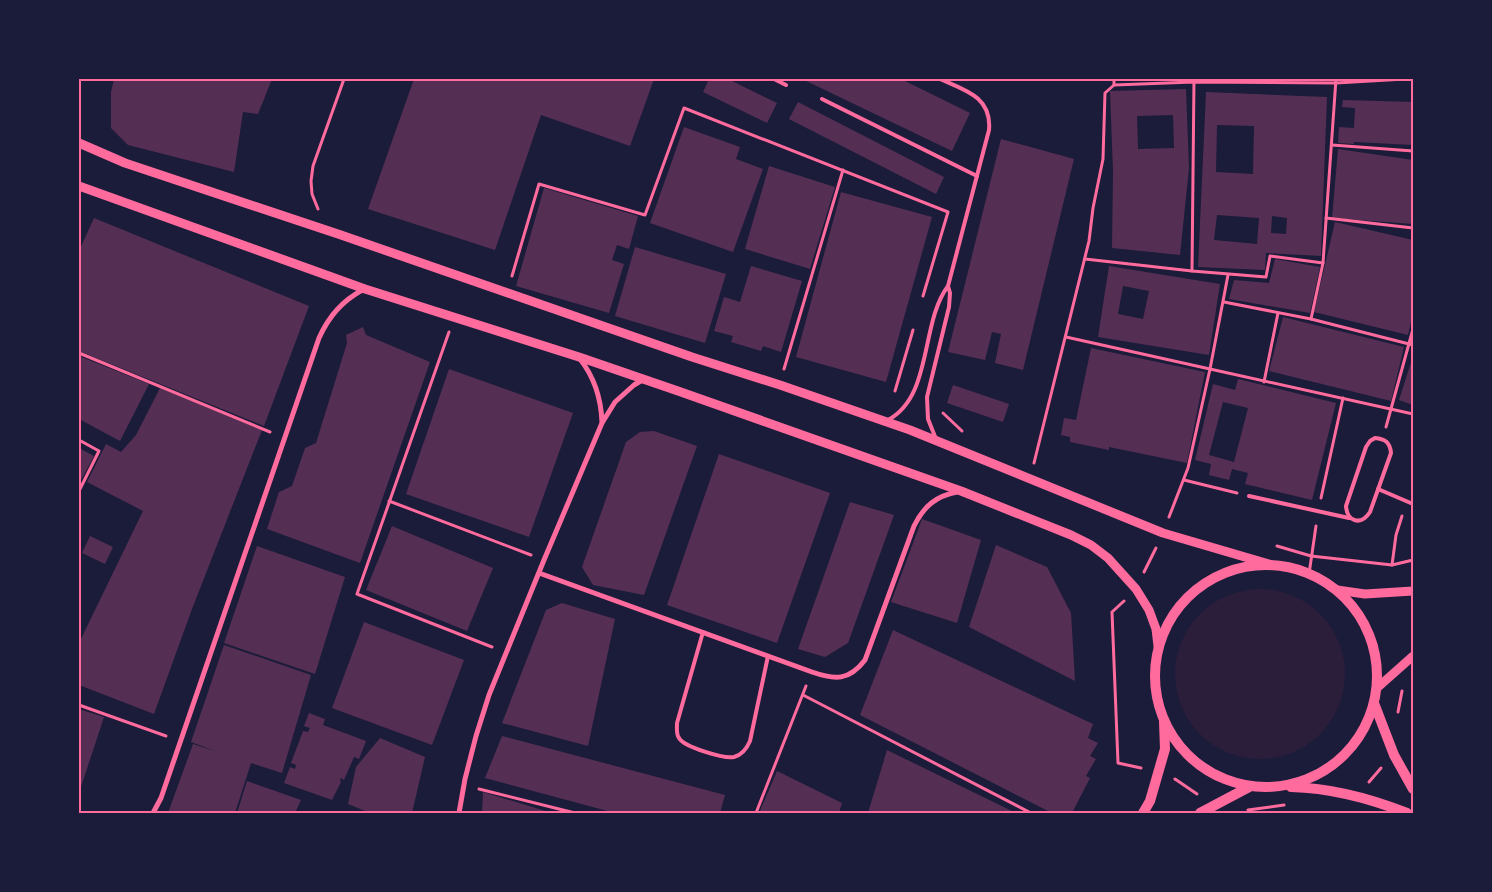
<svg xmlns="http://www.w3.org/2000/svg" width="1492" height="892" viewBox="0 0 1492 892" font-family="'DejaVu Sans',sans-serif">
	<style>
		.green { fill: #2a1e3b }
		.building { fill: #542f53; fill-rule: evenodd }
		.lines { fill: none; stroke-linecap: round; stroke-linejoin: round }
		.path { stroke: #ff6b9d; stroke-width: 3 }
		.service { stroke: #ff6b9d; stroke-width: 4 }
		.minor { stroke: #ff6b9d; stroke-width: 5 }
		.tertiary { stroke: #ff6b9d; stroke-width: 9 }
		.secondary { stroke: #ff6b9d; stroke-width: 10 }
		.neatline { fill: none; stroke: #ff6b9d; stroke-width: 2 }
	</style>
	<rect width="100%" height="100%" fill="#1b1b3a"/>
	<circle class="green" cx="1260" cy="674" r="85"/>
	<g class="building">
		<polygon points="114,79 272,79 258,114 243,112 234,172 128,145 111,128 111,92"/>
		<polygon points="414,79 654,79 630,146 541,115 495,250 368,209"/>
		<polygon points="709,79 728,79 777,103 767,123 703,92"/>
		<polygon points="802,79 901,79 970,113 952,151"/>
		<path d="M1186 89 1189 168 1180 255 1112 248 1113 171 1110 91ZM1173 115 1174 148 1138 149 1137 116Z"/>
		<path d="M1206 92 1327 97 1321 256 1266 253 1265 270 1198 267ZM1217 125 1254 126 1253 174 1216 172ZM1217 215 1259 218 1257 244 1214 240ZM1272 216 1287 218 1286 234 1271 233Z"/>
		<polygon points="1343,100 1413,102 1413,145 1354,142 1354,144 1338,143 1339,127 1354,128 1355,108 1342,107"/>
		<polygon points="798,102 944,177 936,194 789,119"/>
		<polygon points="684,127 740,147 736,159 763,169 733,252 650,223"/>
		<polygon points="1001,139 1074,159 1023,370 995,363 1001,334 992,332 985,360 948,352"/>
		<polygon points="1338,149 1413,160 1413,224 1332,218"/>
		<polygon points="769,166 835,187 810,269 745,249"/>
		<polygon points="544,188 638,216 629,249 617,245 612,260 624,264 609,313 516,286"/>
		<polygon points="841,192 932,217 886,382 796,357"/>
		<polygon points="94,218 309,306 264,426 79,351 79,251"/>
		<polygon points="1335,222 1413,240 1413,313 1408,335 1314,312"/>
		<polygon points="635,247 726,274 705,343 615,316"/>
		<polygon points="1275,259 1320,267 1310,313 1229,299 1234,280 1269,283"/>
		<polygon points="751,266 802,281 781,352 763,346 761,351 731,342 733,336 714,331 724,297 740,302"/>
		<path d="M1109 266 1220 284 1209 355 1098 337ZM1123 286 1149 291 1143 319 1118 314Z"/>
		<polygon points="1283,317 1404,347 1391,401 1269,371"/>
		<polygon points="363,327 366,335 430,362 360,563 267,529 279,492 292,486 305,448 316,443 347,343 346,335"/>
		<polygon points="1091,348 1205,372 1187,463 1109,447 1109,450 1070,442 1070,437 1061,435 1064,418 1076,420"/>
		<polygon points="79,356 149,384 120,441 79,419"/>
		<polygon points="1413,356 1413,405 1399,400"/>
		<polygon points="449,369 573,413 529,537 406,494"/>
		<path d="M1238 379 1336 403 1312 500 1245 484 1248 473 1232 469 1229 480 1209 475 1211 464 1195 460 1213 384 1235 390ZM1223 402 1248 408 1234 462 1209 455Z"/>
		<polygon points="953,385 1009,404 1003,422 947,403"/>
		<polygon points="160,388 262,430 192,609 154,714 79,685 79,643 143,511 87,482 106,444 121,452 136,435"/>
		<polygon points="654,431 697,446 644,595 593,585 582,567 626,442 640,432"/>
		<polygon points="79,448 94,456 79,484"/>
		<polygon points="719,454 830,493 777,643 667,605"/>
		<polygon points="850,502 894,515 848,643 825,657 798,649"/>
		<polygon points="922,519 981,540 957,623 891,602"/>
		<polygon points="392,526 493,568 467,631 366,590"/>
		<polygon points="90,536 113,547 105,564 82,553"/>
		<polygon points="996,545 1047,567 1071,613 1075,681 969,627"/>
		<polygon points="257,546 345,577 315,674 224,643"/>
		<polygon points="562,603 615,619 588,746 502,723 546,610"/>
		<polygon points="364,622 464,660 432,745 332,708"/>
		<polygon points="893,630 1093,724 1088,738 1098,743 1090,756 1096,759 1086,776 1090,778 1072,813 1052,813 860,715"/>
		<polygon points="224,645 311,675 282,773 251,763 235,813 168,813 193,744 218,752 191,742"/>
		<polygon points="79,709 104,717 79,793"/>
		<polygon points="309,713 325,719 323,725 366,741 359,759 354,757 344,780 341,778 340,780 341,782 332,800 284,783 290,767 295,769 296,765 291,763 303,731 308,732 310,728 304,726"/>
		<polygon points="502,736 725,795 720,813 615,813 485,778"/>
		<polygon points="380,738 425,757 412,813 370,813 348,804 356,767"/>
		<polygon points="887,750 1016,813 868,813"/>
		<polygon points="777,771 842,803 839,813 759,813"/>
		<polygon points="247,781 301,800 295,813 237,813"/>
		<polygon points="483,792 552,813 482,813"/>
	</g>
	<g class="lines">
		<g class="path">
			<polyline points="1114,85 1194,82 1336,83 1405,79"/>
			<polyline points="1332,145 1413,151"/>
			<polyline points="318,209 312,194 311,181 313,166 344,79"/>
			<polyline points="1326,218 1413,228"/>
			<polyline points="1085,259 1192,271 1266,277 1270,256 1323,263"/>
			<polyline points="1192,271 1194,79"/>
			<polyline points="512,276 539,184 645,215 684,108 948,212 923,296"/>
			<polyline points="1224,302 1311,319 1413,345"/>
			<polyline points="1311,319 1323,263 1336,79"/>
			<polyline points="449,332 357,594 492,647"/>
			<polyline points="1066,337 1210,369 1228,275"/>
			<polyline points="79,353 270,432"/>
			<polyline points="784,369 843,170"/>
			<polyline points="1264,382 1278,313"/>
			<polyline points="895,391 913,330"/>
			<polyline points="943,413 962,431"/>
			<polyline points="1386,427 1413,329"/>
			<polyline points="79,440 99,451 79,491"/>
			<polyline points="1034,463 1089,241 1093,208 1103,159 1105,93 1114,85 1114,79"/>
			<polyline points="1184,480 1237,493"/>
			<polyline points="1321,498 1343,398"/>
			<polyline points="389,501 531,555"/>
			<polyline points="1169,517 1188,468 1210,369 1413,414"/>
			<polyline points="1277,546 1311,556 1392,565 1413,560"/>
			<polyline points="1392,565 1396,535 1402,516"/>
			<polyline points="1144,572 1156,548"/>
			<polyline points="1309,574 1316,526"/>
			<polyline points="1124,601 1112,612 1118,763 1141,768"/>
			<polyline points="803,695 1031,813"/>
			<polyline points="79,705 166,736"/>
			<polyline points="1398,712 1402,691"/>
			<polyline points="1175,779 1197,794"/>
			<polyline points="1369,782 1381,768"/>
			<polyline points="479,789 575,813"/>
			<polyline points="1248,810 1284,805"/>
			<polyline points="756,813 806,686"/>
		</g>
		<g class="service">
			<polyline points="774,79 786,85"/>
			<polyline points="822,99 977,176"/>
			<path d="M888 420C933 396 920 323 948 286L989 130C992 97 965 90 940 79"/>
			<path d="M1375 438C1385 439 1390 442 1391 453L1370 512C1361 526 1347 522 1346 506L1366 447 1370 441Z"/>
			<polyline points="936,439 928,419 927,397 949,307 950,293 948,286"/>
			<polyline points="1378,489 1413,504"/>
			<polyline points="1249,496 1349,518"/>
			<path d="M703 632 677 723C677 728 676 734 679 738 684 747 724 759 734 757 742 755 747 748 750 741L768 656"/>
		</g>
		<g class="minor">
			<path d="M580 359C595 378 601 398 602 422"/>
			<path d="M539 573 812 672C835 680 849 681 865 660L914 526C924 506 936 496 957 492"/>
			<path d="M153 813 161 798 319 338C329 316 342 301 364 289"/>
			<polyline points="459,813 465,779 476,736 489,695 544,560 602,423 615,402 634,385 644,379"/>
		</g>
		<g class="tertiary">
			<polyline points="79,143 125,163 341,235 692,357 780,385 910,430 1163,533 1272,565"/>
			<polyline points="79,186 365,289 579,357 678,391 961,491 1071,535 1091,545 1108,558 1136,589 1149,610 1156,629 1158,646"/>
			<polyline points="1337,590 1365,594 1413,591"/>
			<polyline points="1377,688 1413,656"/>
		</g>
		<g class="secondary">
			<circle cx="1266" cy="676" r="111"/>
			<polyline points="1374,703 1394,755 1413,789"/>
			<path d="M1291 787C1331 788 1369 798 1407 813"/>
			<polyline points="1143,813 1150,801 1165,749 1164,722"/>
			<polyline points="1200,813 1251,786"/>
		</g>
	</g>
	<rect width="1492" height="892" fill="none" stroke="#1b1b3a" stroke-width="160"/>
	<rect x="80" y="80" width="1332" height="732" class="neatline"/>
</svg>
